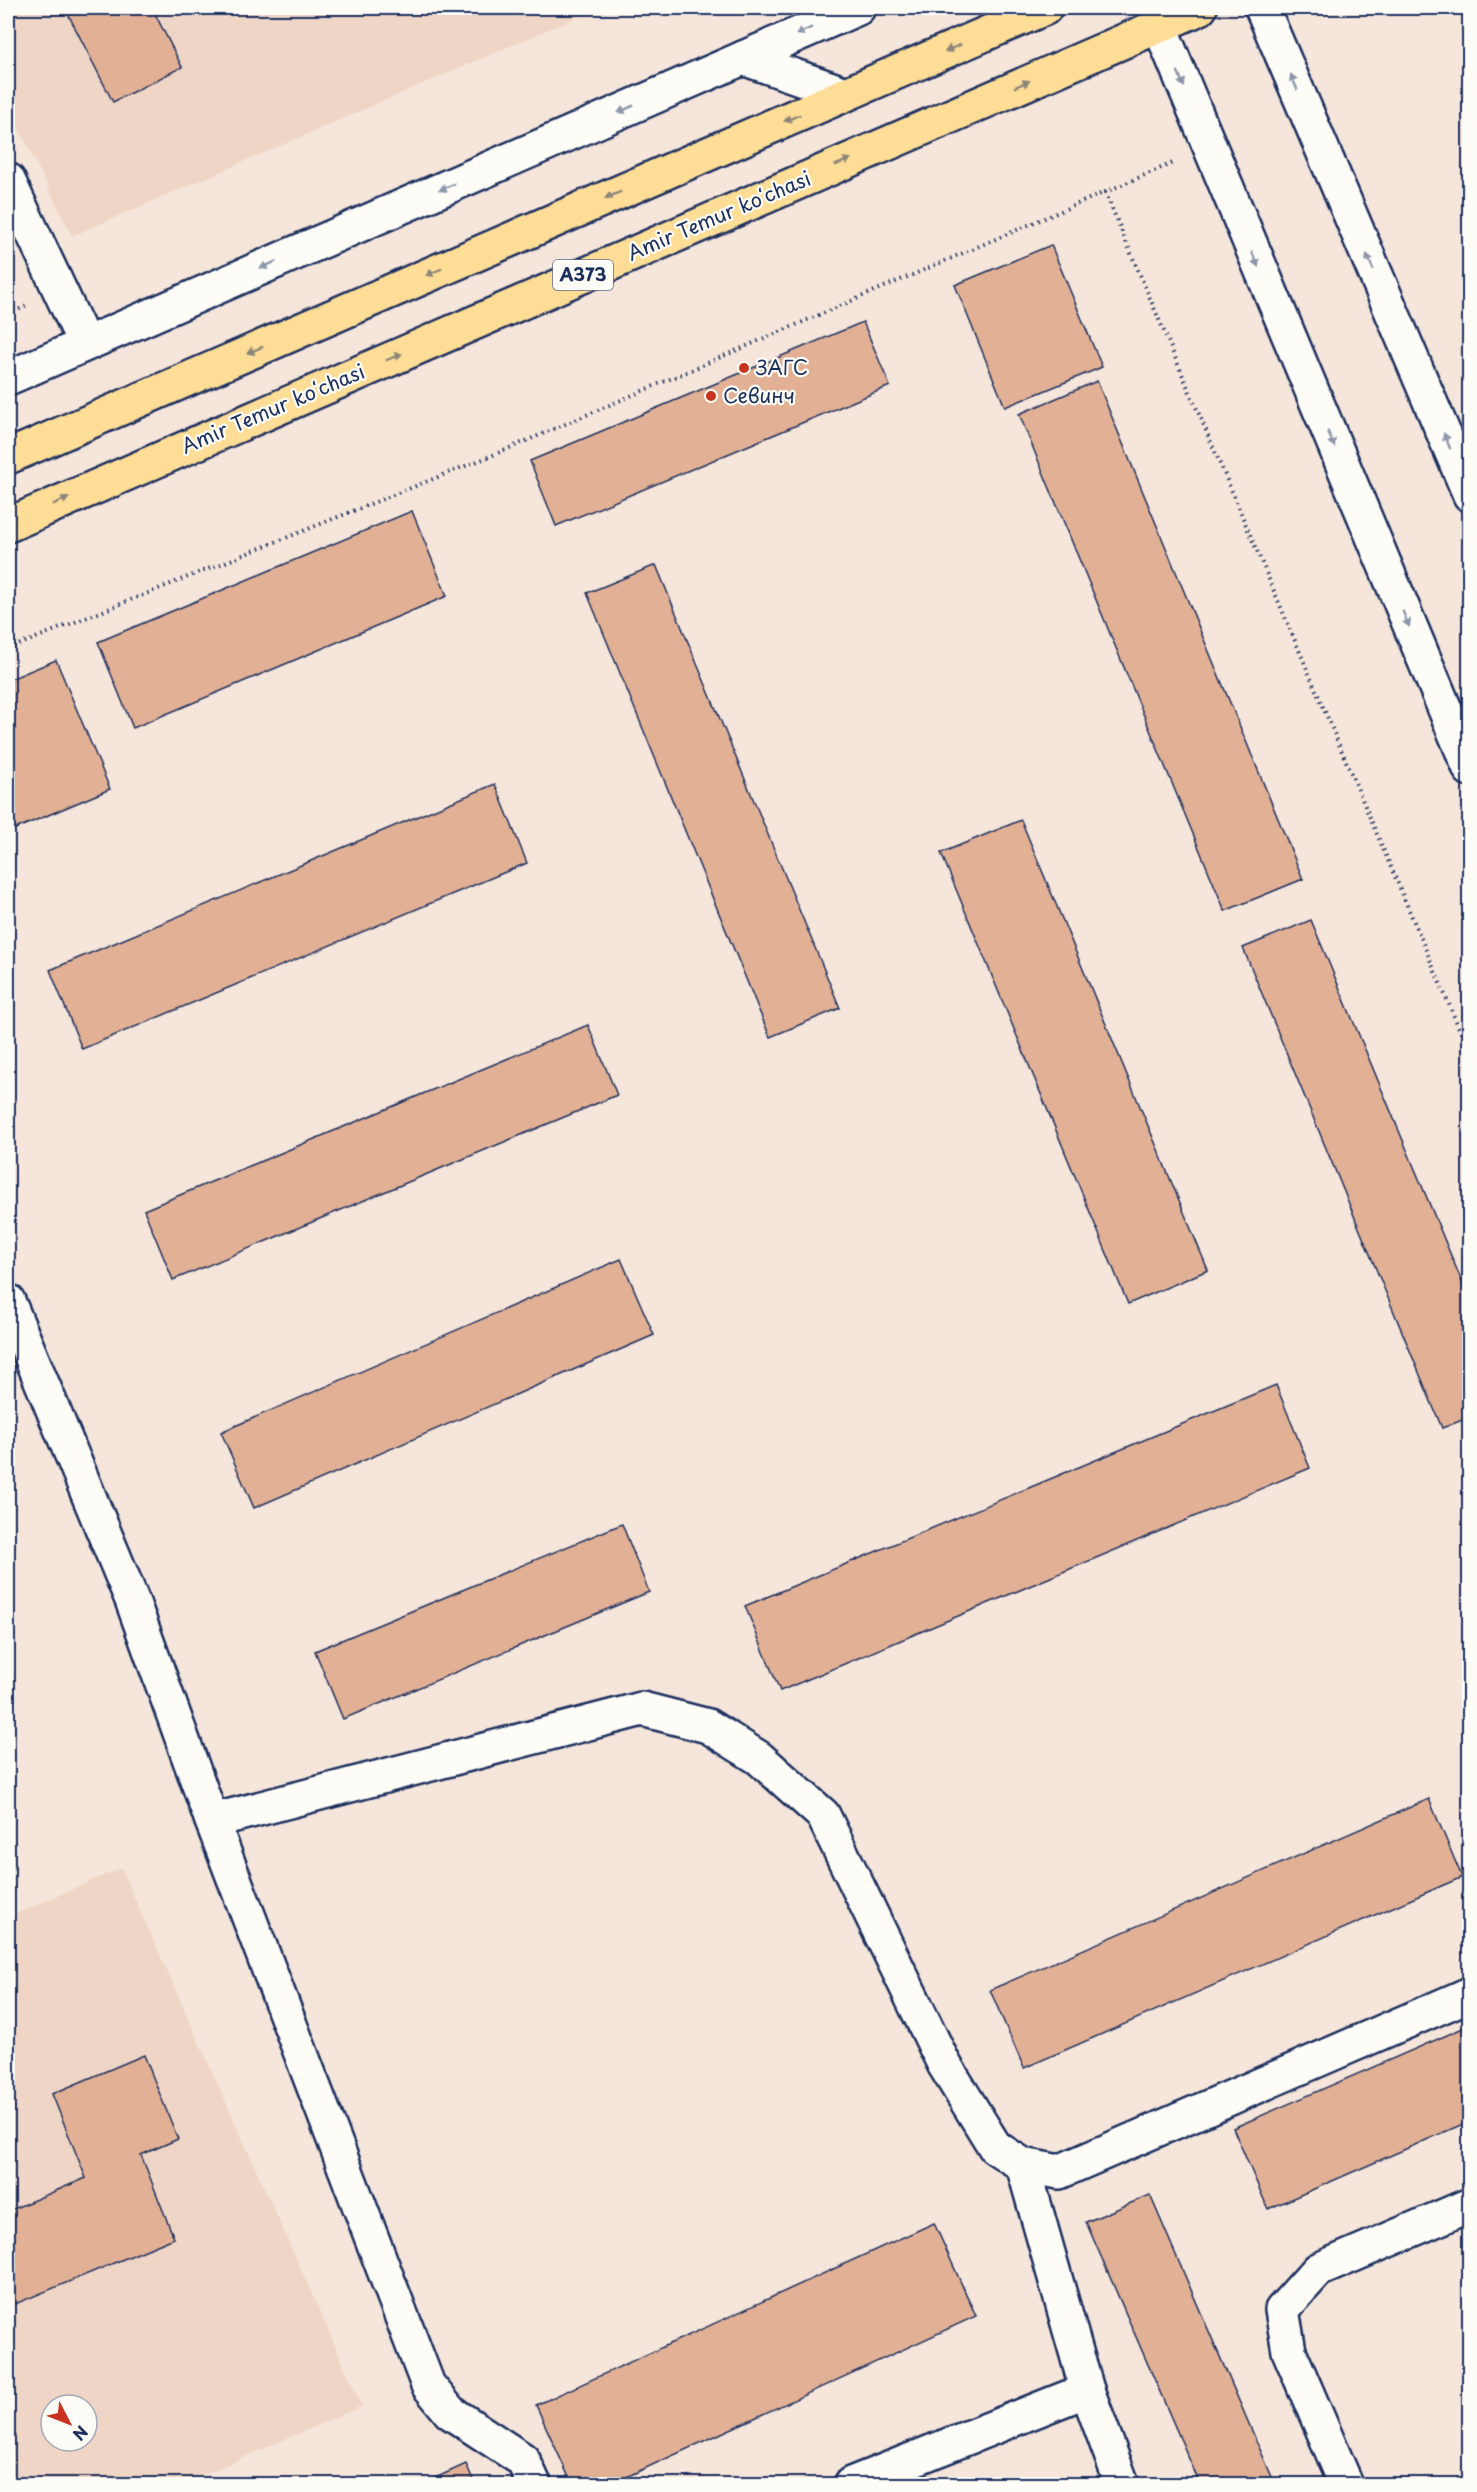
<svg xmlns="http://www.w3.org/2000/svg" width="1477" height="2492" viewBox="0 0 1477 2492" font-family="'Playpen Sans',sans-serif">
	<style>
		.built { fill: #efd5c5; fill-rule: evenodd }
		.building { fill: #e2b095; stroke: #1b2f5e; stroke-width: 1.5 }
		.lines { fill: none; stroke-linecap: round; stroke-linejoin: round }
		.minor-casing { stroke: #1b2f5e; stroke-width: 38 }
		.highway-casing { stroke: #1b2f5e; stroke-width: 38 }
		.path { stroke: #1b2f5e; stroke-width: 4; stroke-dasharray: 1.5 4.5; stroke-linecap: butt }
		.minor { stroke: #fdfcf7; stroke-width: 33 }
		.highway { stroke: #fedd96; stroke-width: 33 }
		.oneway { fill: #8c96aa }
		.oneway2 { fill: #8c867a }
		.poi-dot { fill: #c8321e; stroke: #fdfcf7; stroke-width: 2 }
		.labels { text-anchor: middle; stroke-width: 4.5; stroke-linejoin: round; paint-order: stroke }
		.shield { fill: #fdfcf7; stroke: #5f6c8c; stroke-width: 1.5 }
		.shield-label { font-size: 18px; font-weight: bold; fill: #1b2f5e }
		.street-label { font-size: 20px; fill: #1b2f5e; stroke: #fdfcf7 }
		.poi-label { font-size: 20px; fill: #1b2f5e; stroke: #fdfcf7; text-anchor: start }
	</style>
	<rect width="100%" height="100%" fill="#f5e5da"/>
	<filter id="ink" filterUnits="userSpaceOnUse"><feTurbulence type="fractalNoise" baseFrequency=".0167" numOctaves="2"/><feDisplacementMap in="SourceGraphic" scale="12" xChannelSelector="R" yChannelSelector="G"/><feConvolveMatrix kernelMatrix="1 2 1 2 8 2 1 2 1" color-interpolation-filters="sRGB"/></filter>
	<g filter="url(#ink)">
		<g class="built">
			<polygon points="8,8 598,8 72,236 8,107"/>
			<path d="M121 1868 362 2406 182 2484H8V1917ZM51 2405H87V2441H51Z"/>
		</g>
		<g class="building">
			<polygon points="65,8 152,8 182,67 113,102"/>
			<polygon points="1051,245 1102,367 1005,407 955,285"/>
			<polygon points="863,322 890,386 556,526 530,461"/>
			<polygon points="1097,381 1303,879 1225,911 1019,414"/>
			<polygon points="412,511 447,596 133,728 98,642"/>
			<polygon points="656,565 840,1008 770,1037 587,593"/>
			<polygon points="56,660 110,789 8,832 8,680"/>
			<polygon points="495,784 527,863 82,1049 50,970"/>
			<polygon points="1021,820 1208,1270 1128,1304 941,853"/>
			<polygon points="1311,920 1470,1301 1470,1417 1442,1428 1243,948"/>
			<polygon points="588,1025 617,1095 173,1280 144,1210"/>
			<polygon points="621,1259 654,1335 254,1508 221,1432"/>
			<polygon points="1276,1385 1310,1468 780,1691 745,1606"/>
			<polygon points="622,1524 649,1592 343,1719 315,1651"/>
			<polygon points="1429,1799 1462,1877 1024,2068 990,1990"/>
			<polygon points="1470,2025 1470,2121 1268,2209 1233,2128"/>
			<polygon points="144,2055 178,2139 141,2155 174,2238 8,2307 8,2211 86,2178 52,2094"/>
			<polygon points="1150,2195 1275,2484 1200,2484 1086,2222"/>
			<polygon points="934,2223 976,2316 611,2484 572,2484 536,2405"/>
			<polygon points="466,2464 475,2484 422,2484"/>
		</g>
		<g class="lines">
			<g class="minor-casing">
				<g id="minor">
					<polyline points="1262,8 1470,495"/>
					<polyline points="1159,25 1470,769"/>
					<polyline points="743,58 846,94"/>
					<polyline points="8,180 85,344"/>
					<polyline points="8,378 858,8"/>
					<polyline points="8,1301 132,1600 212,1821 428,2385 450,2412 523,2460 534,2484"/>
					<polyline points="212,1821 642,1709 708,1726 759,1758 823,1815 944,2064 995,2147 1023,2165 1059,2172 1470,1994"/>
					<polyline points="1023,2165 1087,2390 1122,2484"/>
					<polyline points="851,2484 1087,2390"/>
					<polyline points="1346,2484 1289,2351 1282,2310 1318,2270 1470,2205"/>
				</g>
			</g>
			<g class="highway-casing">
				<g id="highway">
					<polyline points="8,457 1045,8"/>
					<polyline points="8,525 1200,8"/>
				</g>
			</g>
			<g class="path">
				<polyline points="1105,192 1470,1054"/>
				<polyline points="8,314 27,306"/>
				<polyline points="8,649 498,453 1175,162"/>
			</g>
			<use href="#minor" class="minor"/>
			<use href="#highway" class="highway"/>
		</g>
		<defs><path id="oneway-solid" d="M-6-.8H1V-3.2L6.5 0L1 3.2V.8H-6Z" transform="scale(1.5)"/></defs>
		<g class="oneway">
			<use href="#oneway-solid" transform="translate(804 31) rotate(156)"/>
			<use href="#oneway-solid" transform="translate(1181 79) rotate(68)"/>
			<use href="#oneway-solid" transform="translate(1294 82) rotate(-113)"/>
			<use href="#oneway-solid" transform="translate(626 109) rotate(156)"/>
			<use href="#oneway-solid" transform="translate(447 187) rotate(156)"/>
			<use href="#oneway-solid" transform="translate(1255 259) rotate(67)"/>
			<use href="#oneway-solid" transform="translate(1370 262) rotate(-113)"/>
			<use href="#oneway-solid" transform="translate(268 265) rotate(156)"/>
			<use href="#oneway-solid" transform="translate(1331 439) rotate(67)"/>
			<use href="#oneway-solid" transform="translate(1447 441) rotate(-113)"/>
			<use href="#oneway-solid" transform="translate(1406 619) rotate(67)"/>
		</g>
		<g class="oneway2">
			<use href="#oneway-solid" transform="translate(953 48) rotate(156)"/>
			<use href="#oneway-solid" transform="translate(1022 84) rotate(-23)"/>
			<use href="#oneway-solid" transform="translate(792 118) rotate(157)"/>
			<use href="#oneway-solid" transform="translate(843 162) rotate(-23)"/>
			<use href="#oneway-solid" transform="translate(613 195) rotate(157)"/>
			<use href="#oneway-solid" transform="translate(434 272) rotate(157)"/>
			<use href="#oneway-solid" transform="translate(255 350) rotate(157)"/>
			<use href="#oneway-solid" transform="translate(394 357) rotate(-23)"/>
			<use href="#oneway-solid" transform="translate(61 501) rotate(-23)"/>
		</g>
	</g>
	<g class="poi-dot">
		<circle cx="744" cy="368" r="6"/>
		<circle cx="711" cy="396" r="6"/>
	</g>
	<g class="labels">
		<rect class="shield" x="553" y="260" width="60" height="30" rx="4.5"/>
		<g class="shield-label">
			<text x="583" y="281">A373</text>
		</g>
		<g class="street-label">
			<text transform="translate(719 216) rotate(-23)" y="7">Amir Temur koʻchasi</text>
			<text transform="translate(273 409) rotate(-23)" y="7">Amir Temur koʻchasi</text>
		</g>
		<g class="poi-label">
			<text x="756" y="375">ЗАГС</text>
			<text x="723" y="403">Севинч</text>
		</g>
	</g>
	<rect width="1477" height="2492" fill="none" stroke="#fdfcf7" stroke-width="30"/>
	<rect x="15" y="15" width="1447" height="2462" fill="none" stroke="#1b2f5e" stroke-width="2" filter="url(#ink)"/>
	<g transform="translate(69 2423) rotate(132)"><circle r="28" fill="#fdfcf7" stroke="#a3aaba" stroke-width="1.5"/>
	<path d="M0-4.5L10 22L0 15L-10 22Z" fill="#c8321e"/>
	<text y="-9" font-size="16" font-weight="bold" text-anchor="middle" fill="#1b2f5e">N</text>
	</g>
</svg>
